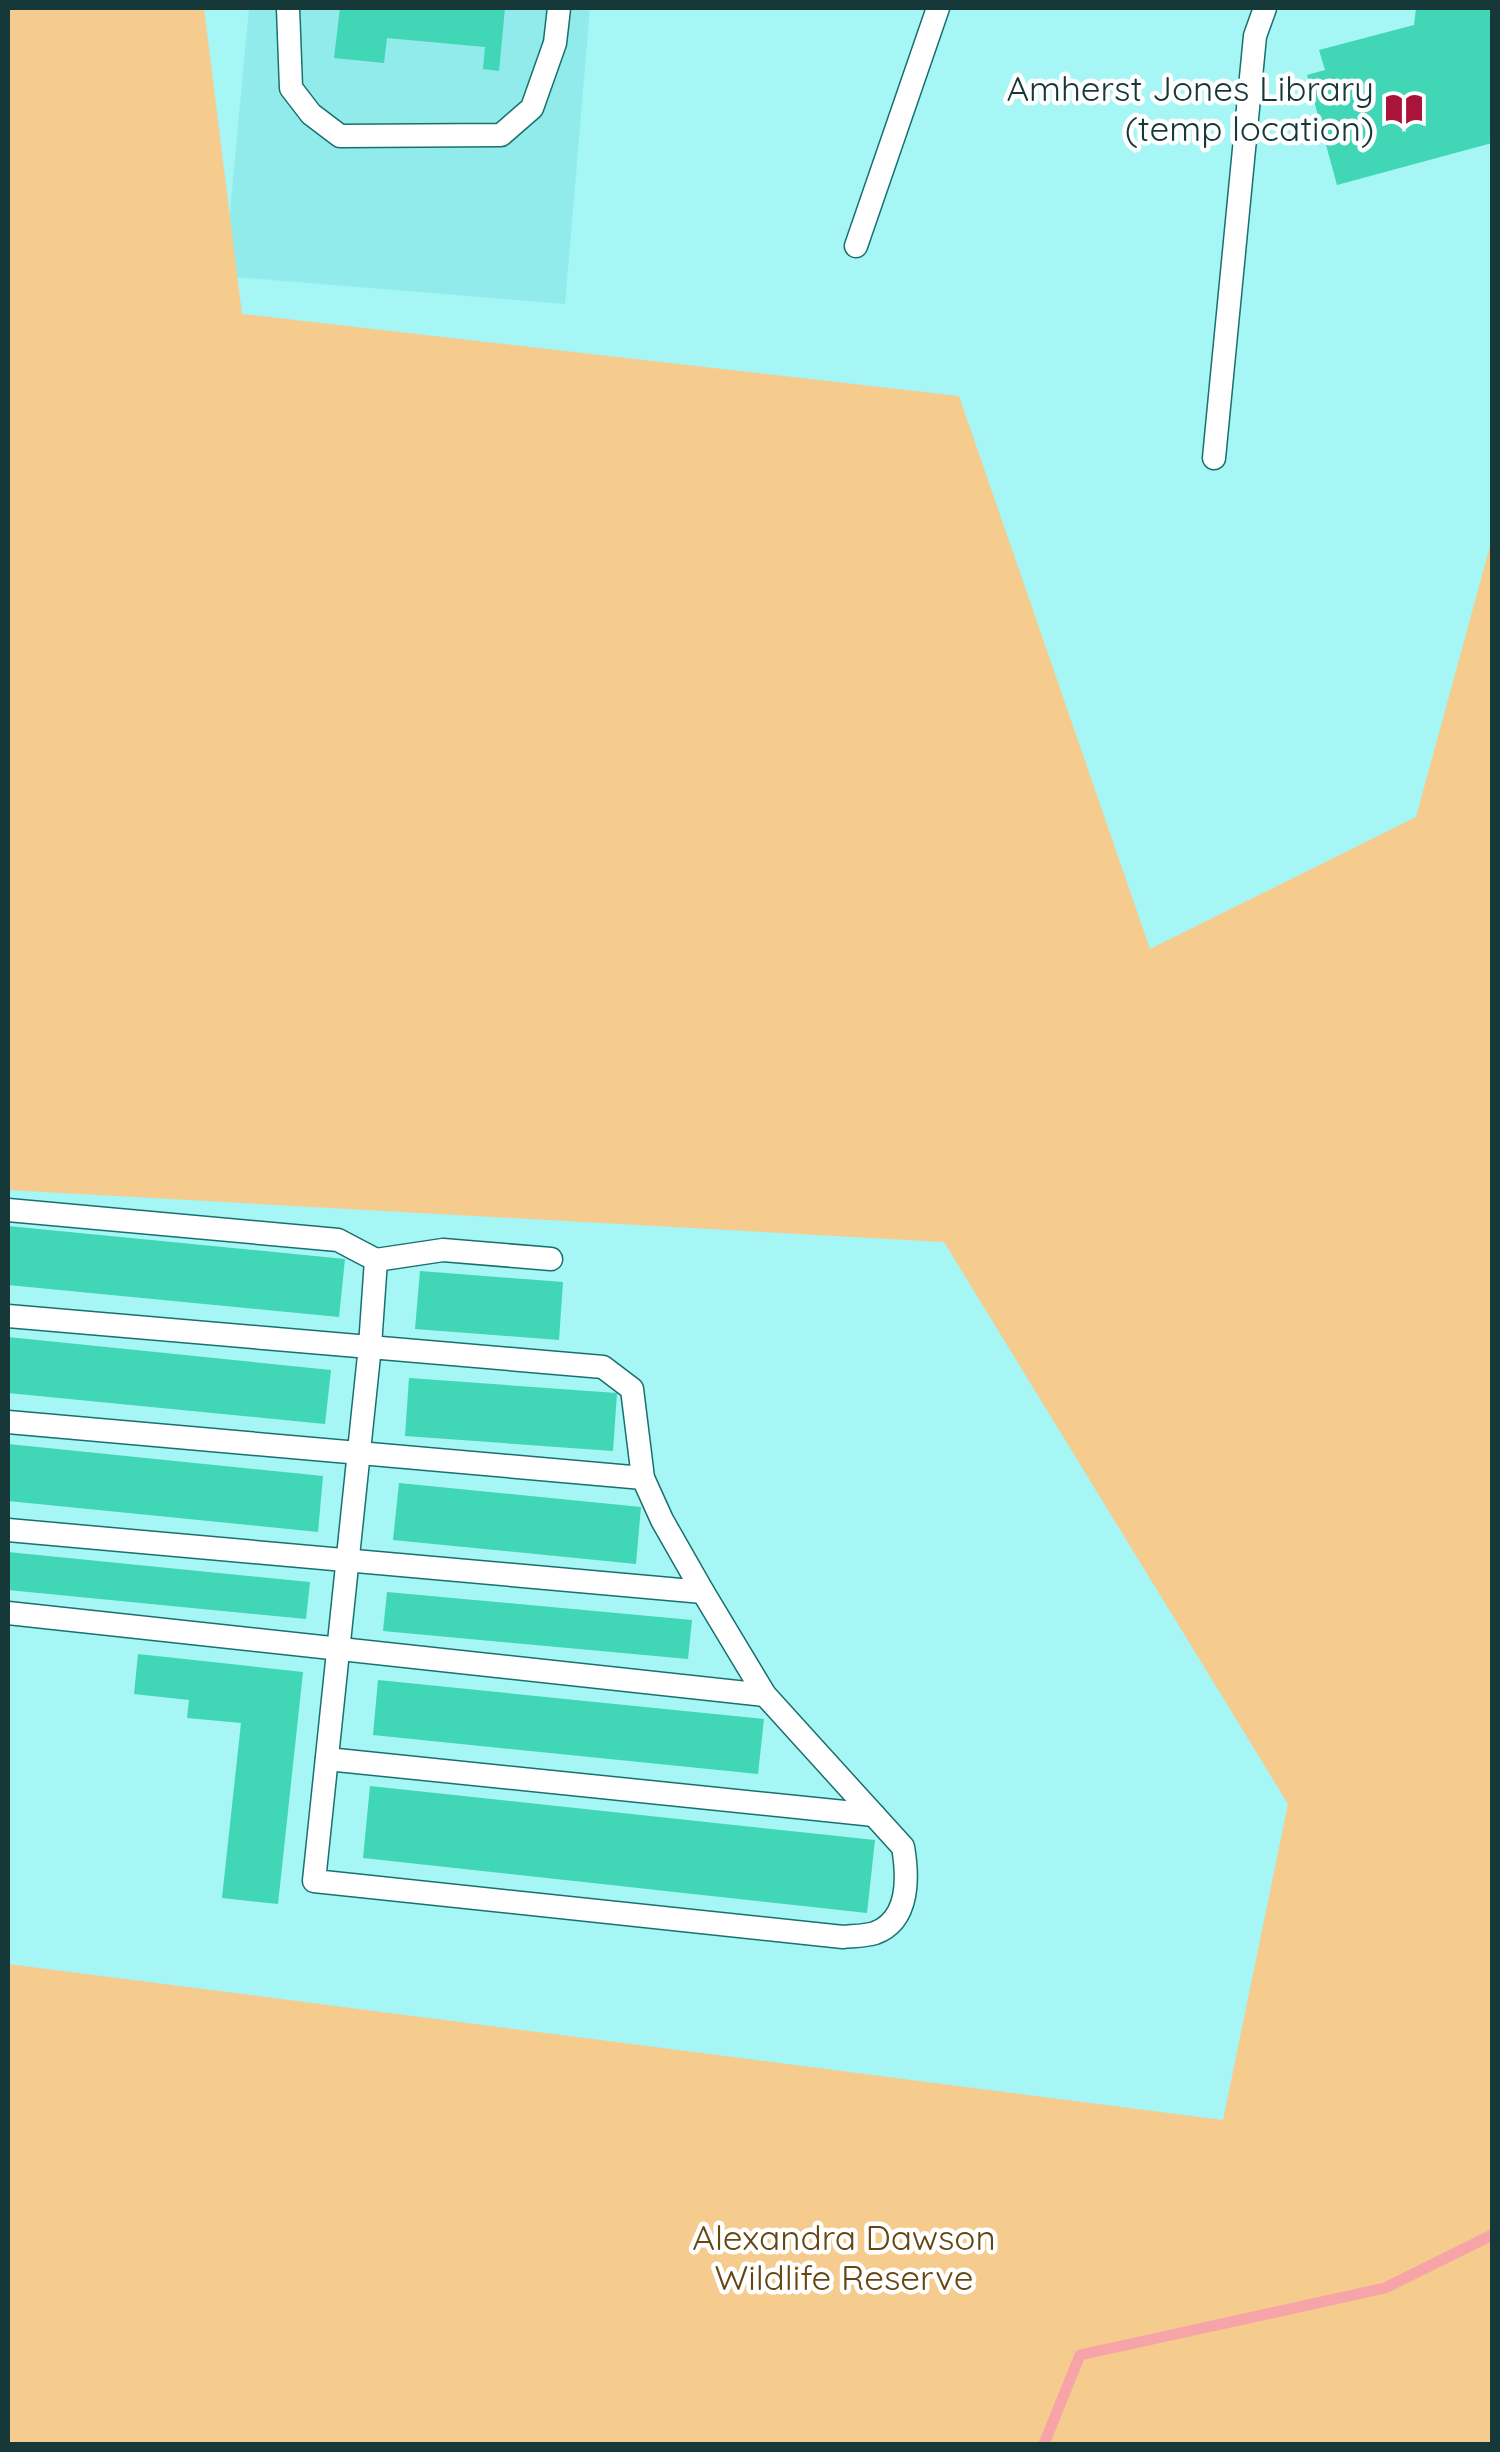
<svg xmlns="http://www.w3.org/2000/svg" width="1500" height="2452" viewBox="0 0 1500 2452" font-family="Quicksand,sans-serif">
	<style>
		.built { fill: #90ebea }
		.green { fill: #f6cb8e }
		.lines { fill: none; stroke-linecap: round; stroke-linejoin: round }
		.stream { stroke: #f7a4a9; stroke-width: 11 }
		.building { fill: #40d6b6 }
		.service-casing { stroke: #187071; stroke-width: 25 }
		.service { stroke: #fff; stroke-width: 22 }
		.labels { text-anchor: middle; stroke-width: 9; stroke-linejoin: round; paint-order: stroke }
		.poi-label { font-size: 35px; fill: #173838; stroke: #fff; text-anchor: end }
		.park-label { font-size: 35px; fill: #664713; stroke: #fff }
	</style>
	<rect width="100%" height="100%" fill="#a5f6f5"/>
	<polygon class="built" points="249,8 590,8 565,304 224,276"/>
	<polygon class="green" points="8,8 204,8 242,314 959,396 1150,949 1416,817 1492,539 1492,2444 8,2444 8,1964 1223,2120 1288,1804 944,1242 8,1190"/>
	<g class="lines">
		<polyline class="stream" points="1044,2444 1080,2355 1385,2288 1492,2235"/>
	</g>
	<g class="building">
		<polygon points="340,8 505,8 499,71 483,69 485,47 387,38 384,63 334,58"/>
		<polygon points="1416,8 1492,8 1492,143 1337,185 1307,75 1325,70 1319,50 1414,25"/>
		<polygon points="8,1226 345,1259 339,1317 8,1285"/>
		<polygon points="420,1271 563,1282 559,1340 415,1329"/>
		<polygon points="8,1337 331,1370 325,1424 8,1393"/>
		<polygon points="409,1378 617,1393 613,1451 405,1436"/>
		<polygon points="8,1444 323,1476 318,1532 8,1501"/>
		<polygon points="399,1483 641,1507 636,1564 393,1540"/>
		<polygon points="8,1552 310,1582 306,1619 8,1590"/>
		<polygon points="387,1592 692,1620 688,1659 383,1631"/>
		<polygon points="138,1654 303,1672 278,1904 222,1898 241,1723 187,1718 189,1700 134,1694"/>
		<polygon points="378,1680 764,1719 758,1774 373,1735"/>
		<polygon points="370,1786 875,1840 867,1913 363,1858"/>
	</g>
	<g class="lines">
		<g class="service-casing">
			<g id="service">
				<polyline points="288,8 291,88 311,114 340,136 501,135 532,108 555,43 559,8"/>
				<polyline points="856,246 938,8"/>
				<polyline points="1214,458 1255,36 1265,8"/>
				<path d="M8 1210 338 1240 376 1260 370 1346 314 1881 843 1937C853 1936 866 1936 875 1933 910 1920 908 1876 903 1847L765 1695 703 1592 662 1520 643 1478 632 1389 603 1367 8 1316"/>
				<polyline points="376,1260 443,1250 551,1259"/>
				<polyline points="8,1422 643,1478"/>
				<polyline points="8,1530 703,1592"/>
				<polyline points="8,1613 765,1695"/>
				<polyline points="327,1759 874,1815"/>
			</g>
		</g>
		<use href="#service" class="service"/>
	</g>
	<defs>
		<g id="library-bare" transform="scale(3)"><path d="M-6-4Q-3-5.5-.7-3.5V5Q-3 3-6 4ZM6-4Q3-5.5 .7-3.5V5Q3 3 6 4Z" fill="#aa133a" stroke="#fff" stroke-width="2.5" paint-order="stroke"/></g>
	</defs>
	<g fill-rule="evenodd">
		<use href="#library-bare" x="1404" y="109"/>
	</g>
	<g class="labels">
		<g class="poi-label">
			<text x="1374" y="101">Amherst Jones Library<tspan x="1374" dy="40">(temp location)</tspan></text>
		</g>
		<g class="park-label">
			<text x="844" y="2250">Alexandra Dawson<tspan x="844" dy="40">Wildlife Reserve</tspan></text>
		</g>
	</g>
	<rect width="1500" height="2452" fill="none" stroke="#173838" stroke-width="20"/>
</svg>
